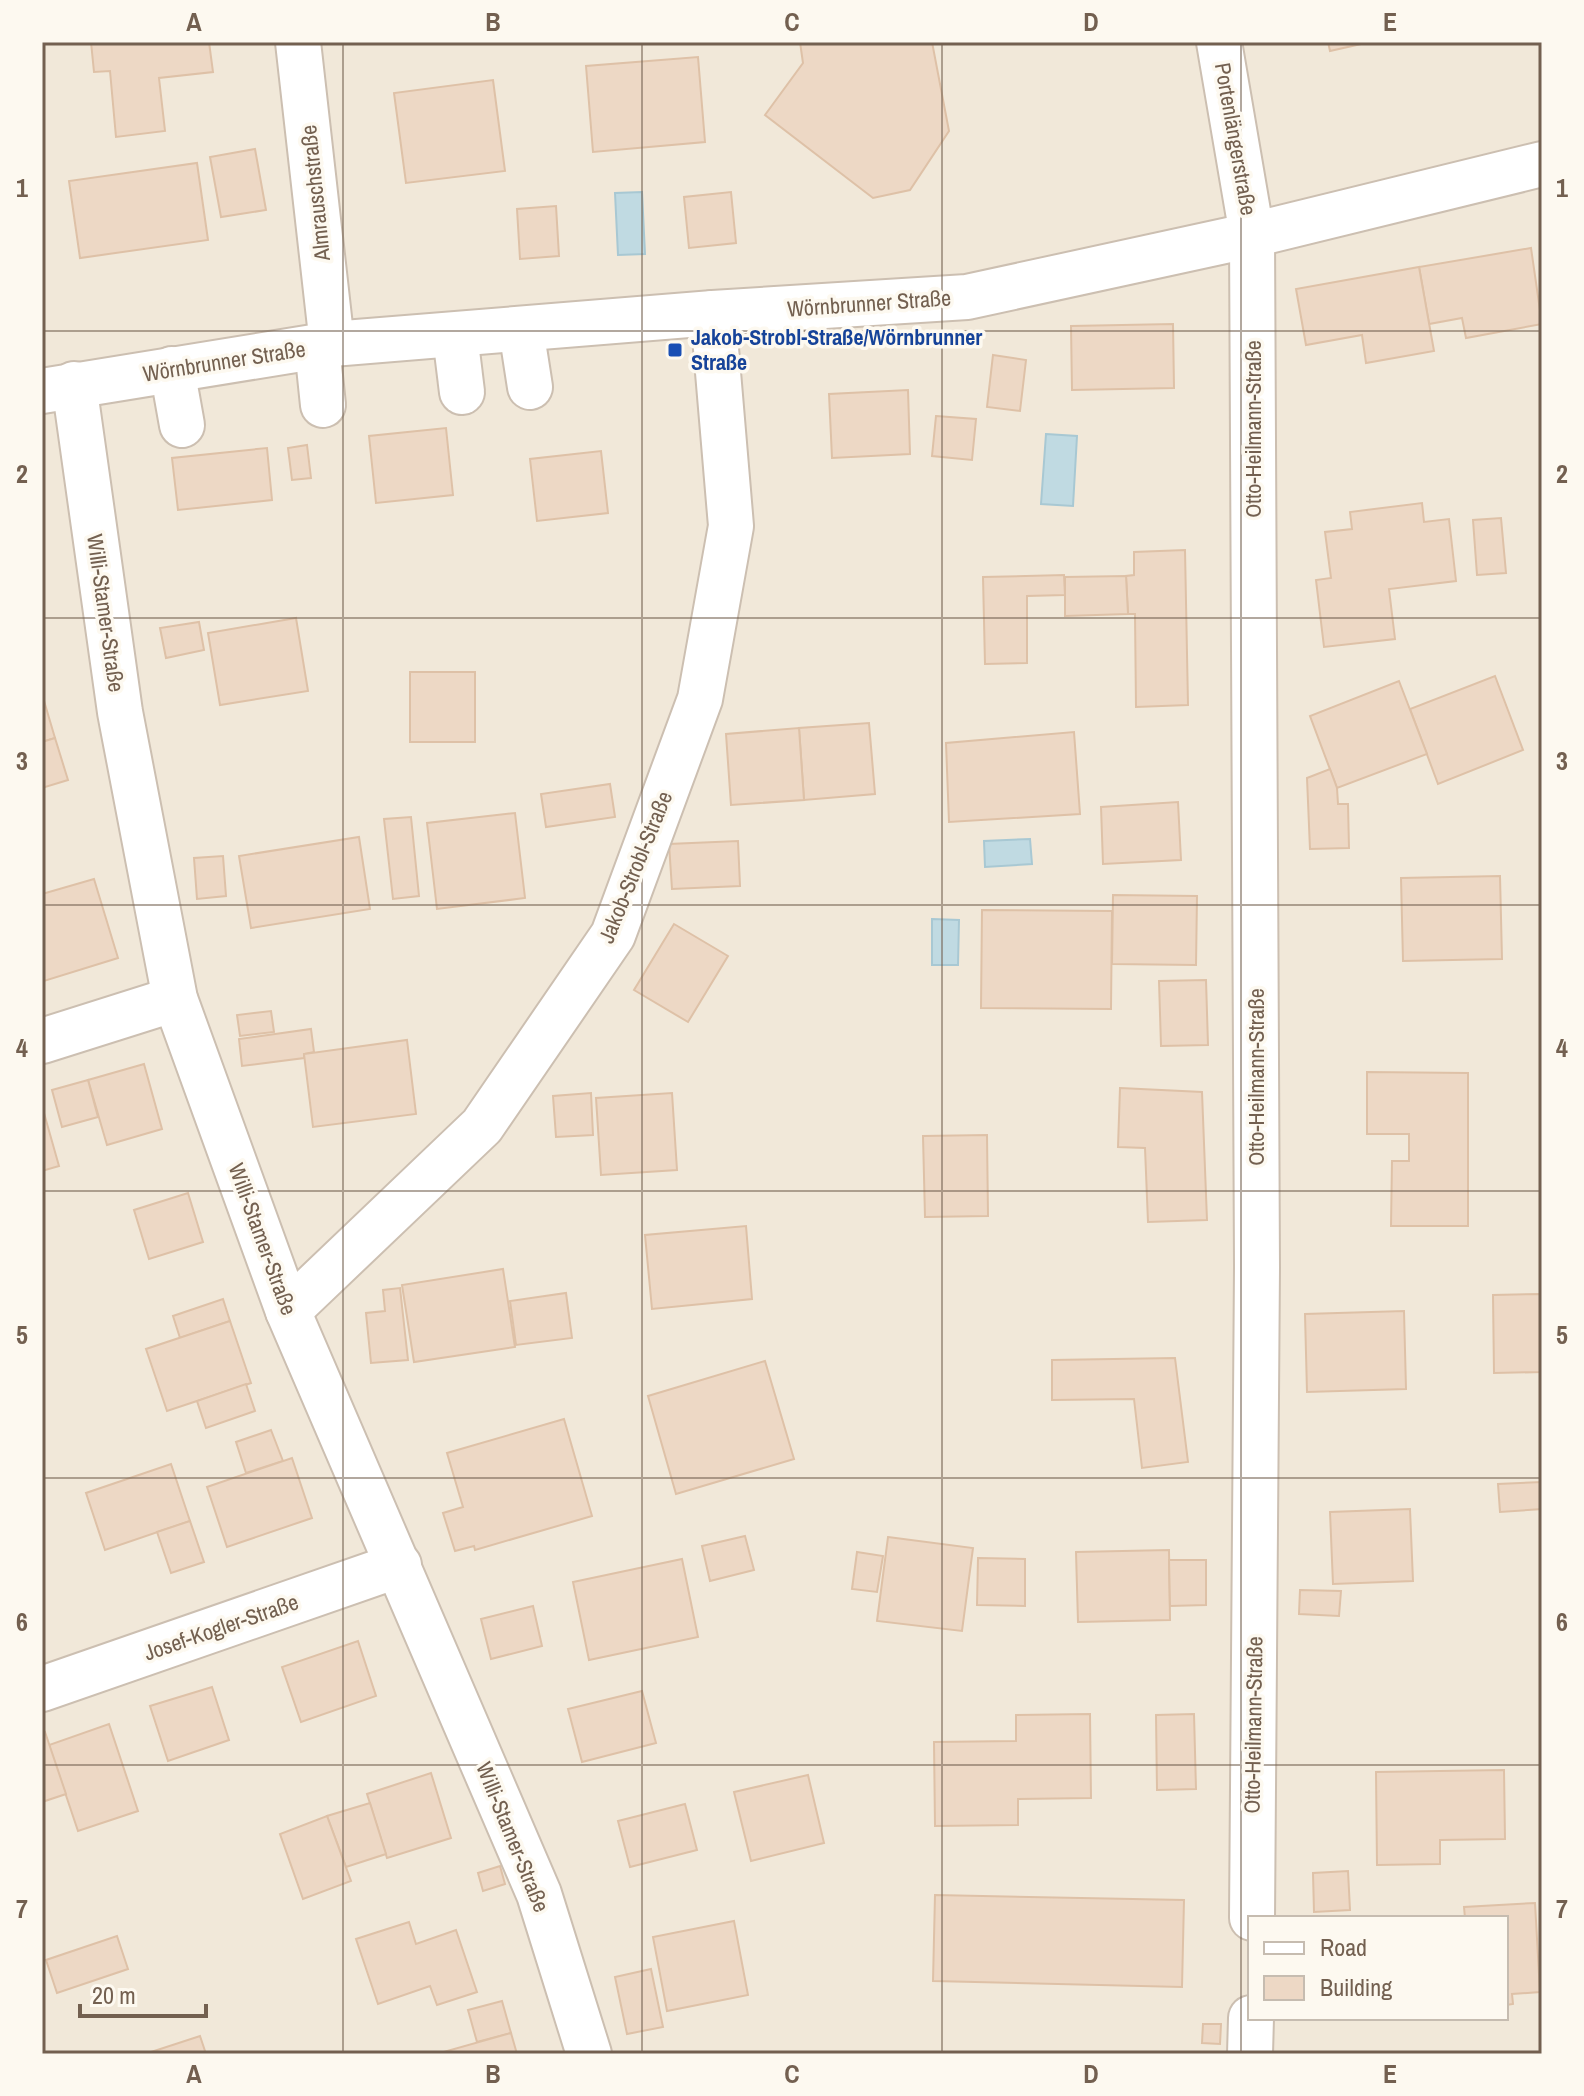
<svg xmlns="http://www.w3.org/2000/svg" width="1584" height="2096" viewBox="0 0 1584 2096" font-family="'Archivo Narrow',sans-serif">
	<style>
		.residential { fill: #f1e8d9; fill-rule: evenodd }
		.water { fill: #c0dae2; stroke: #a8c8d3; stroke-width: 2 }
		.building { fill: #edd8c5; stroke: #dec1a7; stroke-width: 2 }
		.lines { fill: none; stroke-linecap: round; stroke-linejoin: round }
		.minor-casing { stroke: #ccbfb1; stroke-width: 48 }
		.minor { stroke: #fff; stroke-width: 44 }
		.grid { fill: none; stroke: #736050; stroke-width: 2; stroke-opacity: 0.55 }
		.transit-dot { fill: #1a4fb4; stroke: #fdf9f0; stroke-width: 3 }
		.labels { text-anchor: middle; stroke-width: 7; stroke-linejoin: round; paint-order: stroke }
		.street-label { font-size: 22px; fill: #736050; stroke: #fdf9f0 }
		.transit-label { font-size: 22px; font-weight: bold; fill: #164399; stroke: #fdf9f0; text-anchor: start }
		.neatline { fill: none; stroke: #736050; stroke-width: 3 }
		.grid-label { font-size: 26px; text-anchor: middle; font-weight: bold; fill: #736050 }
	</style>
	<rect width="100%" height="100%" fill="#faf6ea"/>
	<path class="residential" d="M42 42H1542V2054H42ZM1250 1918H1506V2018H1250Z"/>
	<g class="water">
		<polygon points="642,192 645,254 618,255 615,193"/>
		<polygon points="1046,434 1077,436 1073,506 1041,504"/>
		<polygon points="1030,839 1032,864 985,867 984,841"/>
		<polygon points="932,919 959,920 958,965 932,965"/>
	</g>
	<g class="building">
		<polygon points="91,42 209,42 213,72 159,78 165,131 116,137 110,71 94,72"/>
		<polygon points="800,42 932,42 949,131 910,190 873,198 765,115 803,63"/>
		<polygon points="1328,42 1370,42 1330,51"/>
		<polygon points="698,57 705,142 593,152 586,66"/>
		<polygon points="493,80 505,171 406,183 394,93"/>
		<polygon points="255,149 266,210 221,217 210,157"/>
		<polygon points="197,163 208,240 80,258 69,181"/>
		<polygon points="731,192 736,243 689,248 684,197"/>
		<polygon points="556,206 559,256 520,259 517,209"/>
		<polygon points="1531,248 1542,324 1466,338 1462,318 1429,324 1419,267"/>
		<polygon points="1419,267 1434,351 1366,363 1362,335 1306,345 1296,289"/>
		<polygon points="1173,324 1174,388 1072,390 1071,326"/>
		<polygon points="993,355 1026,360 1020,411 987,407"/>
		<polygon points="908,390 910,454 832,458 829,394"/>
		<polygon points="936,416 976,419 972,460 932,456"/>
		<polygon points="446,428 453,495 376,503 369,436"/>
		<polygon points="307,445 311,478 292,480 288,448"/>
		<polygon points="267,448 272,500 178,510 172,458"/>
		<polygon points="601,451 608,513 537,521 530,459"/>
		<polygon points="1422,503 1424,522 1449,519 1456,581 1389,589 1395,639 1324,647 1316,580 1331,578 1325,532 1352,529 1350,512"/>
		<polygon points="1501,518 1506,573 1477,575 1473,520"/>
		<polygon points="1185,550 1188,705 1136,707 1135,614 1128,614 1126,576 1134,575 1134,552"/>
		<polygon points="1064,575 1065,595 1027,596 1027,663 985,664 983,577"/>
		<polygon points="1126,576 1128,614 1065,616 1065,577"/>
		<polygon points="296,618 308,691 220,705 208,633"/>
		<polygon points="199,622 204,650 166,658 160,628"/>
		<rect x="410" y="672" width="65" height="70"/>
		<polygon points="1495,676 1523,750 1438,784 1410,709"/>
		<polygon points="1399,681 1427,754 1337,788 1310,716"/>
		<polygon points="42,694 55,738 42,742"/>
		<polygon points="869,723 875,794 804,800 799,728"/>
		<polygon points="799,728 804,800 731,805 726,734"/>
		<polygon points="1074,732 1080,814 949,822 946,743"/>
		<polygon points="55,738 68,780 42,788 42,742"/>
		<polygon points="1330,769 1337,788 1338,804 1348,804 1349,848 1310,849 1307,778"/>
		<polygon points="610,784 615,817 546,827 541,794"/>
		<polygon points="1178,802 1181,860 1103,864 1101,807"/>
		<polygon points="515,813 525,898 437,909 427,823"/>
		<polygon points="411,817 419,896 393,899 384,819"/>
		<polygon points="359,837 370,909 251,928 239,856"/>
		<polygon points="738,841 740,886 672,889 669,844"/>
		<polygon points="223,856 226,896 197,899 194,858"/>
		<polygon points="1500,876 1502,959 1403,961 1401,878"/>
		<polygon points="94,879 118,958 44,981 42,894"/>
		<polygon points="1113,895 1197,896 1196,965 1112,964"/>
		<polygon points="982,910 1112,911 1111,1009 981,1008"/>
		<polygon points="674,924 728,956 688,1022 634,990"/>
		<polygon points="1206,980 1208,1045 1161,1046 1159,981"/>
		<polygon points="271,1011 274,1032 240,1036 237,1015"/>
		<polygon points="311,1029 314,1052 304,1054 304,1058 242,1066 239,1039"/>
		<polygon points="407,1040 416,1114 313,1127 304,1054"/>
		<polygon points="144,1064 162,1129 107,1145 88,1080"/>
		<polygon points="1367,1072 1468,1073 1468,1226 1391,1226 1392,1161 1409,1161 1409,1134 1367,1134"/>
		<polygon points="88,1080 98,1117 62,1127 52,1090"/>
		<polygon points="1120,1088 1202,1092 1207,1220 1148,1222 1145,1148 1118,1147"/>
		<polygon points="591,1093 593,1135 556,1137 553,1096"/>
		<polygon points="672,1093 677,1170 601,1175 596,1098"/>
		<polygon points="42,1106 59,1166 42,1171"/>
		<polygon points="987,1135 988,1216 925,1217 923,1136"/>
		<polygon points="188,1193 203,1242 149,1259 134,1210"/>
		<polygon points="746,1226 752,1299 652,1309 645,1235"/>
		<polygon points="503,1269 515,1347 414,1362 402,1285"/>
		<polygon points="400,1288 408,1360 371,1363 366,1313 385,1311 383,1290"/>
		<polygon points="566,1293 572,1338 516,1345 510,1301"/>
		<polygon points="1542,1294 1542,1372 1494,1373 1493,1295"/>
		<polygon points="223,1299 230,1321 180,1338 173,1316"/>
		<polygon points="1404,1311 1406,1389 1307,1392 1305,1314"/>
		<polygon points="230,1321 251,1383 167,1411 146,1349"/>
		<polygon points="1175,1358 1188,1462 1142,1468 1134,1399 1052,1400 1052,1360"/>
		<polygon points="765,1361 794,1459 676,1494 648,1396"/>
		<polygon points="246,1384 255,1411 206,1428 197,1401"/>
		<polygon points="564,1419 592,1516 475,1550 474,1546 455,1551 443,1513 463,1507 447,1453"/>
		<polygon points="271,1430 283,1461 246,1473 236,1442"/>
		<polygon points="292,1458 312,1518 227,1547 207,1487"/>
		<polygon points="171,1464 190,1521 105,1550 86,1493"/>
		<polygon points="1542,1482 1542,1509 1500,1512 1498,1484"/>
		<polygon points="1410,1509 1413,1581 1333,1584 1330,1512"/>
		<polygon points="190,1521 204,1562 171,1573 157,1532"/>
		<polygon points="745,1536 754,1570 710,1581 702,1546"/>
		<polygon points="888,1537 973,1548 962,1631 877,1621"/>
		<polygon points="1169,1550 1170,1620 1078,1622 1076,1552"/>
		<polygon points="857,1552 883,1556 877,1592 852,1589"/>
		<polygon points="978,1558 1025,1559 1025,1606 977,1605"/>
		<polygon points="682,1559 698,1637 589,1660 573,1582"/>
		<polygon points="1169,1560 1206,1560 1206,1605 1170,1606"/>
		<polygon points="1300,1590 1341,1591 1339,1616 1299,1614"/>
		<polygon points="533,1606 542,1646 491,1659 481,1619"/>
		<polygon points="358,1641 376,1696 301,1722 282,1667"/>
		<polygon points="212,1687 229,1740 168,1761 150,1706"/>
		<polygon points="642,1691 656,1743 582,1762 568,1709"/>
		<polygon points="1090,1714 1091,1798 1018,1799 1018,1825 935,1826 934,1742 1016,1741 1016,1715"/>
		<polygon points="1194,1714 1196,1789 1157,1790 1156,1715"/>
		<polygon points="109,1724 138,1811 78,1831 49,1745"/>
		<polygon points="45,1732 66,1794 42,1802 42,1733"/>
		<polygon points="1504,1770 1505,1839 1440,1840 1440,1864 1377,1865 1376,1772"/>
		<polygon points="431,1773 451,1838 387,1858 367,1794"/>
		<polygon points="808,1775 824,1843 751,1861 734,1792"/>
		<polygon points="370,1803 386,1854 346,1867 327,1816"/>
		<polygon points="685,1804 697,1850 630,1867 618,1821"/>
		<polygon points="327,1816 351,1881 303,1899 280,1834"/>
		<polygon points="500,1866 505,1884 483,1891 478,1873"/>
		<polygon points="1348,1871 1350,1910 1314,1912 1313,1873"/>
		<polygon points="935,1895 1184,1900 1182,1987 933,1981"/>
		<polygon points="1535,1903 1540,1992 1512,1994 1513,2004 1506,2005 1506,1918 1465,1918 1464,1907"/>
		<polygon points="734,1921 748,1995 667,2011 653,1937"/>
		<polygon points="409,1922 416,1944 456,1930 477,1992 437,2005 430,1986 378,2004 356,1939"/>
		<polygon points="117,1936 128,1969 57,1993 46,1960"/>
		<polygon points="651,1969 663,2027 627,2034 615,1977"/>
		<polygon points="502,2001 511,2033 477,2042 468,2010"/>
		<polygon points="1203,2024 1221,2024 1220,2044 1202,2043"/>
		<polygon points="511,2033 517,2054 440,2054 440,2053"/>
		<polygon points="200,2036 206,2054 145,2054"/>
	</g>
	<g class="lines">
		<g class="minor-casing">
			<g id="minor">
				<polyline points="298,42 332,344"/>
				<polyline points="1219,42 1252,235 1257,1267 1252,1918"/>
				<polyline points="521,329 530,387"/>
				<polyline points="455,335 462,392"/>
				<polyline points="317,347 323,405"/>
				<polyline points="172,369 182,425"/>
				<polyline points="74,384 120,712 175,999 288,1311 539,1894 589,2054"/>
				<polyline points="42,391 332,344 713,313 967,297 1252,235 1542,164"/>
				<polyline points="42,1041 175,999"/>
				<polyline points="288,1311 482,1126 613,935 700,699 731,526 713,313"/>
				<polyline points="42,1689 399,1565"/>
				<polyline points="1250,2054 1251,2018"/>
			</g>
		</g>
		<use href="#minor" class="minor"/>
	</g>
	<path class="grid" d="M343 42V2054M642 42V2054M942 42V2054M1241 42V2054M42 331H1542M42 618H1542M42 905H1542M42 1191H1542M42 1478H1542M42 1765H1542"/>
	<rect class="transit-dot" x="667" y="342" width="16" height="16" rx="4"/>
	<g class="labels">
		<g class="street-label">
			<text transform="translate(1236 139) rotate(80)" y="8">Portenlängerstraße</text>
			<text transform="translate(315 193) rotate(-96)" y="8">Almrauschstraße</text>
			<text transform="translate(869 303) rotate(-4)" y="8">Wörnbrunner Straße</text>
			<text transform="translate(224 361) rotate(-9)" y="8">Wörnbrunner Straße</text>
			<text transform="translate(1253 429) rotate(-90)" y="8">Otto-Heilmann-Straße</text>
			<text transform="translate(106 613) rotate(82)" y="8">Willi-Stamer-Straße</text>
			<text transform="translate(635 867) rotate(-68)" y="8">Jakob-Strobl-Straße</text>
			<text transform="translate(1256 1077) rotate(-90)" y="8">Otto-Heilmann-Straße</text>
			<text transform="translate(263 1239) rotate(70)" y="8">Willi-Stamer-Straße</text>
			<text transform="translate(221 1627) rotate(-19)" y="8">Josef-Kogler-Straße</text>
			<text transform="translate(1253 1725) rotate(-89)" y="8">Otto-Heilmann-Straße</text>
			<text transform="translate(513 1837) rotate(68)" y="8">Willi-Stamer-Straße</text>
		</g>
		<g class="transit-label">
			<text x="691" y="345">Jakob-Strobl-Straße/Wörnbrunner<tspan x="691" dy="25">Straße</tspan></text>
		</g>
	</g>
	<rect width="1584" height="2096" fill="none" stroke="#fdf9f0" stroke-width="88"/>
	<rect x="1248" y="1916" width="260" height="104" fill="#fdf9f0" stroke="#c6bcb0" stroke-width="2"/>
	<rect x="1264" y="1942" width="40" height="12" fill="#ffffff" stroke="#c6bcb0" stroke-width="2"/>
	<text x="1320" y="1956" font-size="24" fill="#736050">Road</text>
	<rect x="1264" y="1976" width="40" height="24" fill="#edd8c5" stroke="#c6bcb0" stroke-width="2"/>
	<text x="1320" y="1996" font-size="24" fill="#736050">Building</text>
	<path d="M80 2004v12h126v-12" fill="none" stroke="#736050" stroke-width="4"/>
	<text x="92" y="2004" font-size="24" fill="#736050" stroke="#fdf9f0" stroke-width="6" paint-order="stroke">20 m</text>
	<rect x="44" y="44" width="1496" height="2008" class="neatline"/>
	<g class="grid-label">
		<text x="194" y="31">A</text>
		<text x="493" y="31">B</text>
		<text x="792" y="31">C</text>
		<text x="1091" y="31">D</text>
		<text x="1390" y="31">E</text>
		<text x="22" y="197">1</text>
		<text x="1562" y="197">1</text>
		<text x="22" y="483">2</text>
		<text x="1562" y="483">2</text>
		<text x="22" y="770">3</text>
		<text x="1562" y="770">3</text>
		<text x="22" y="1057">4</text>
		<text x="1562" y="1057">4</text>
		<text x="22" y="1344">5</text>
		<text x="1562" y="1344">5</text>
		<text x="22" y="1631">6</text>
		<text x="1562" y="1631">6</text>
		<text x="22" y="1918">7</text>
		<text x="1562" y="1918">7</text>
		<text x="194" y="2083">A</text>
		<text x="493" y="2083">B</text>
		<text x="792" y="2083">C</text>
		<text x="1091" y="2083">D</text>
		<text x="1390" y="2083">E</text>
	</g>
</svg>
